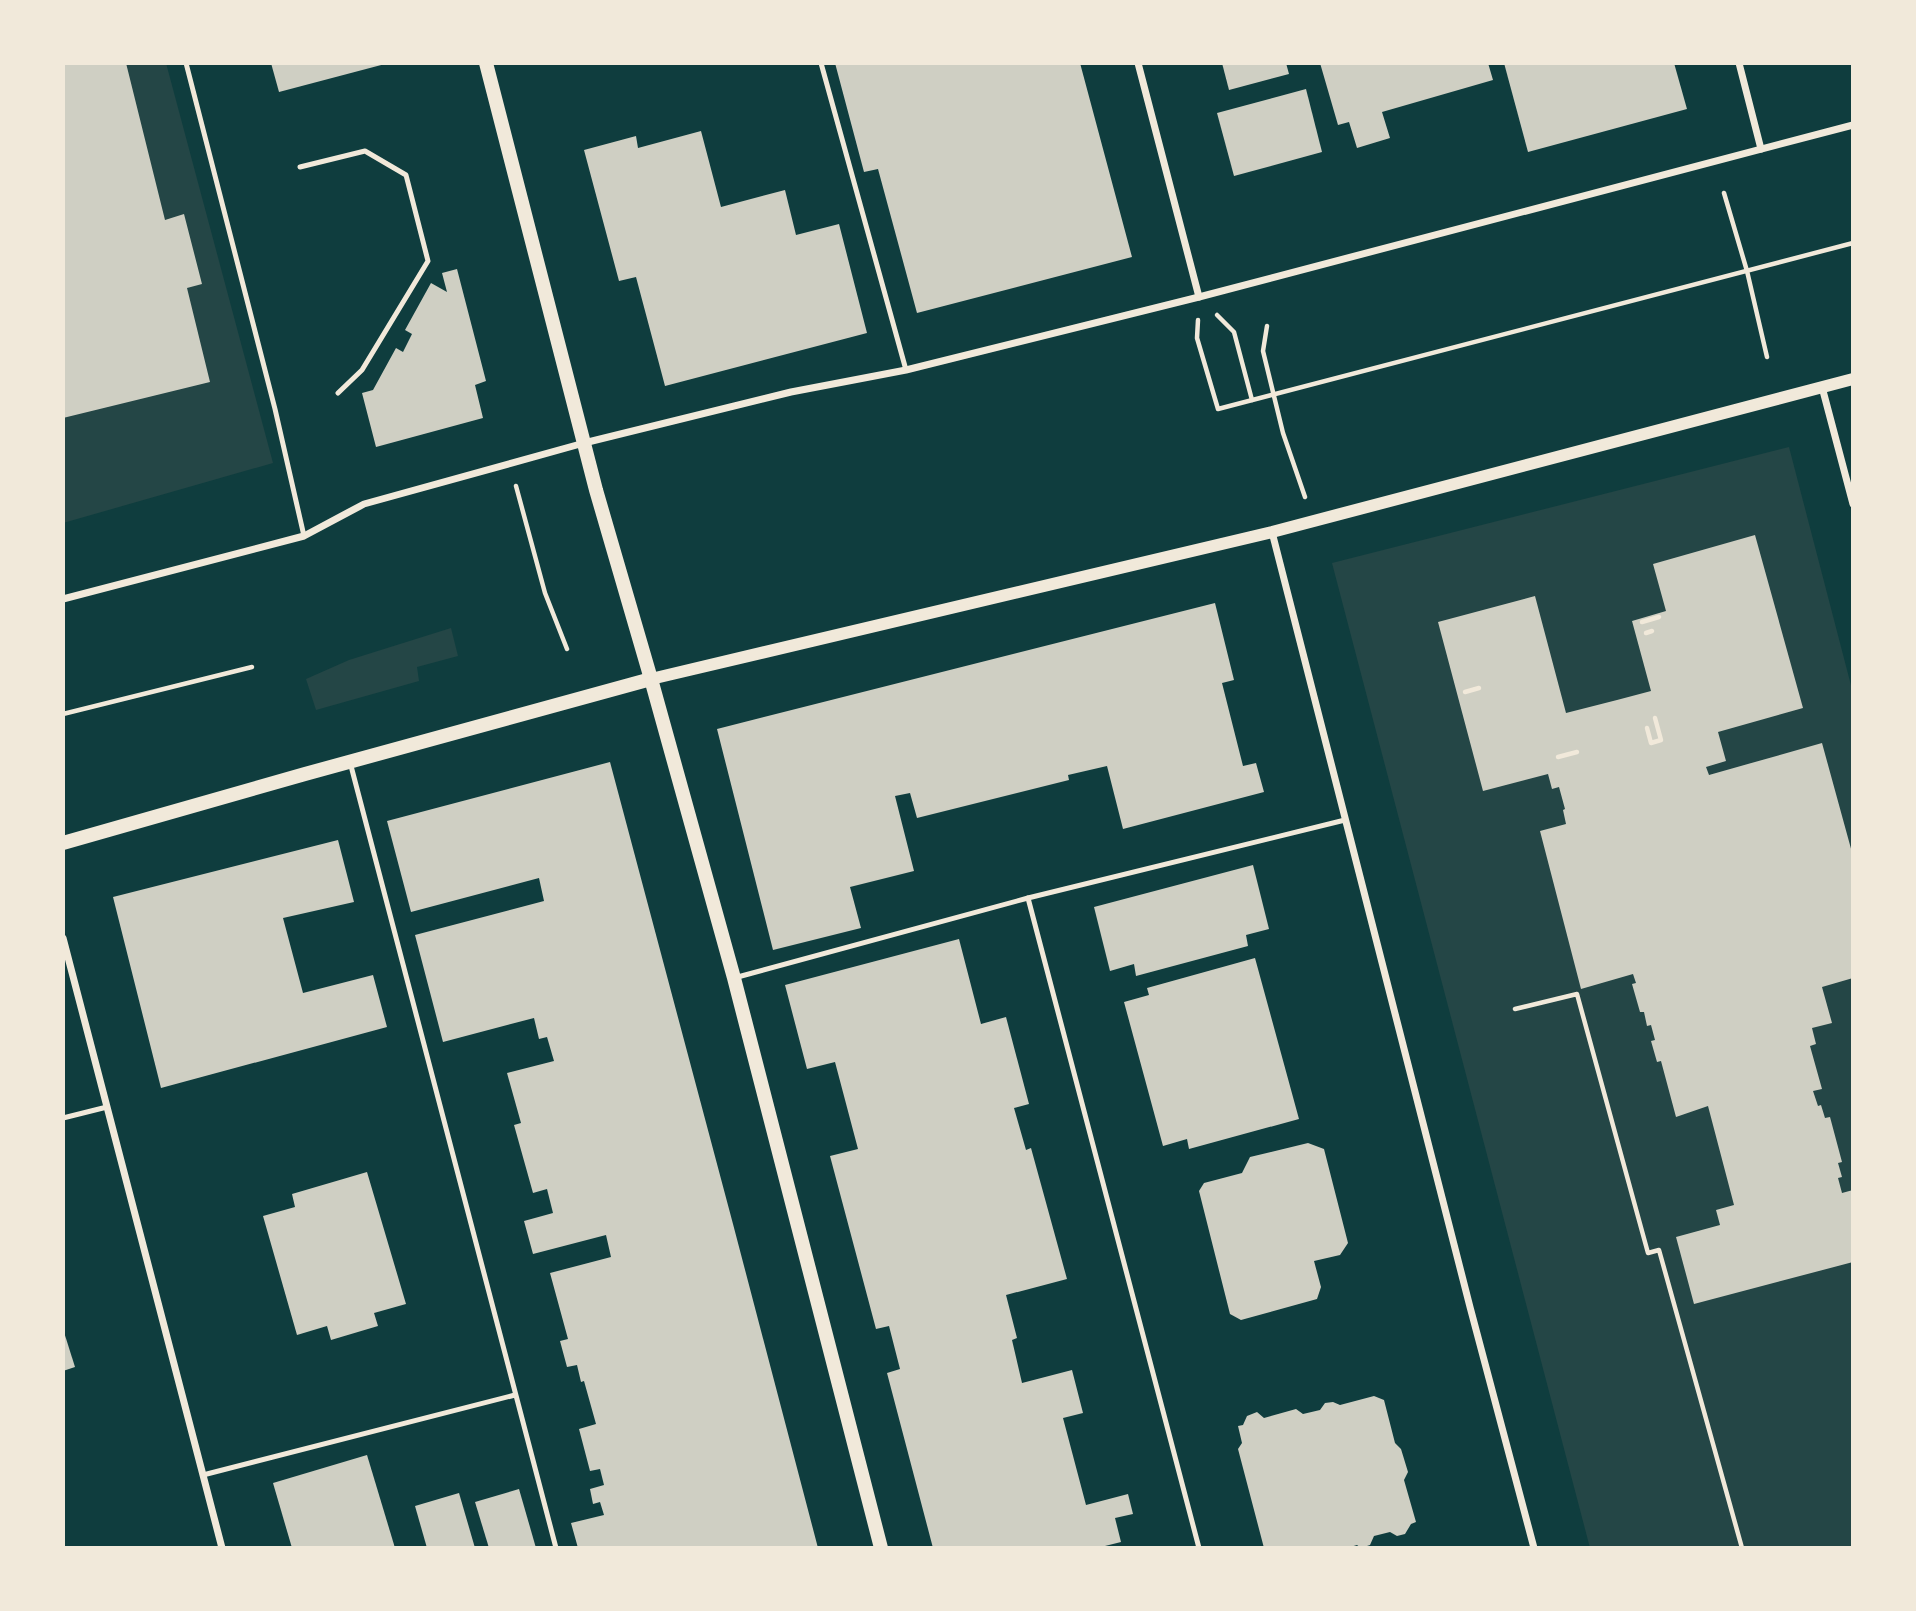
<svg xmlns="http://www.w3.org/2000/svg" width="1916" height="1611" viewBox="0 0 1916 1611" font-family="'Source Sans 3',sans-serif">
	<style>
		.green { fill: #244646 }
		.building { fill: #cfcfc3 }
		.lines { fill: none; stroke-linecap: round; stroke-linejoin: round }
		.path { stroke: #f1e9da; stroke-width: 4.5 }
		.service { stroke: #f1e9da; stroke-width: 5 }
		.minor { stroke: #f1e9da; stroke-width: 7 }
		.tertiary { stroke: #f1e9da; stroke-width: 12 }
		.secondary { stroke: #f1e9da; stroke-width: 14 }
	</style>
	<rect width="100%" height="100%" fill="#0f3d3e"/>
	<g class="green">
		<polygon points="63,63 166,63 273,463 63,523"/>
		<polygon points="1789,447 1853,693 1853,1548 1590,1548 1332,563"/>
		<polygon points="451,628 458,656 417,667 419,681 316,710 306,679 349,660"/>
	</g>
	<g class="building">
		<polygon points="63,63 126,63 165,220 184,214 202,284 187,288 210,382 63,418"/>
		<polygon points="271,63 385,63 385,64 279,92"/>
		<polygon points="835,63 1080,63 1132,257 917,313 878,169 864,172"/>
		<polygon points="1222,63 1286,63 1289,74 1229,90"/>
		<polygon points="1320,63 1488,63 1493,80 1382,112 1390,138 1357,148 1349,122 1338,125"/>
		<polygon points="1504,63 1674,63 1687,109 1528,152"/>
		<polygon points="1306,89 1322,152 1234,176 1217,113"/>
		<polygon points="701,131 721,207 785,190 796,235 839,224 867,333 665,386 636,277 619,281 584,150 636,136 638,148"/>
		<polygon points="457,269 486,381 475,385 483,418 376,447 362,393 373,390 396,348 403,352 412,334 405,330 431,283 447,292 442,273"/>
		<polygon points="1755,535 1803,708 1718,732 1726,761 1706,767 1709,775 1822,743 1853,856 1853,978 1822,987 1832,1023 1812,1028 1816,1044 1810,1046 1822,1089 1813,1091 1818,1106 1821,1105 1825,1118 1830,1117 1842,1162 1838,1163 1842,1177 1838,1178 1842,1193 1853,1190 1853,1262 1694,1304 1676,1237 1720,1225 1716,1210 1734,1205 1708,1106 1676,1117 1661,1061 1657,1062 1651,1041 1655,1040 1651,1025 1647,1026 1644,1012 1640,1012 1632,984 1636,983 1633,974 1581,989 1540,831 1566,824 1563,810 1565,809 1559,787 1552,789 1548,774 1483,791 1438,622 1535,596 1566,713 1617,700 1651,691 1632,621 1666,611 1653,564"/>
		<polygon points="1215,603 1234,680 1222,683 1243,766 1256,763 1264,792 1123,829 1107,766 1068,775 1069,780 917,818 910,793 895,796 914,871 850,887 861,928 773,950 717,729"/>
		<polygon points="610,762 733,1224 818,1548 578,1548 571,1523 604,1515 600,1502 593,1504 590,1489 604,1485 600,1469 590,1471 579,1429 596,1424 584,1381 581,1382 577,1365 567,1367 560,1341 568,1339 550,1273 611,1257 606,1235 533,1254 524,1221 553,1213 547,1189 533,1193 514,1125 521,1123 507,1073 554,1061 547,1037 539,1039 534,1018 443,1042 415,935 544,901 539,878 411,912 387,821"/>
		<polygon points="338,840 354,902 283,918 303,993 373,975 387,1027 161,1088 113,897"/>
		<polygon points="1253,865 1269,929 1246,935 1248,946 1136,976 1134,964 1110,971 1094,907"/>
		<polygon points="959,939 981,1024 1006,1017 1029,1104 1014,1108 1026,1150 1031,1148 1067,1279 1006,1295 1017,1338 1012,1340 1022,1383 1072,1370 1083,1413 1063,1418 1086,1505 1128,1494 1133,1514 1115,1518 1121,1542 1097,1548 933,1548 887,1373 900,1369 889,1326 876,1329 830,1156 858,1149 835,1062 807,1069 785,985"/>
		<polygon points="1255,958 1299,1119 1189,1149 1187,1139 1163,1146 1124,1002 1149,995 1147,988"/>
		<polygon points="1308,1143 1324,1149 1348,1243 1340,1255 1314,1261 1321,1287 1317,1299 1241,1320 1230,1314 1199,1191 1204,1183 1242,1173 1250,1157"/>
		<polygon points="367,1172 406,1304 374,1313 378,1326 331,1340 327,1326 297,1335 263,1216 295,1207 292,1194"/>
		<polygon points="63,1329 75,1367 63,1371"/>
		<polygon points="1374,1396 1384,1400 1395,1443 1401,1449 1408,1472 1404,1480 1416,1522 1411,1524 1405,1534 1397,1536 1390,1532 1374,1536 1370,1545 1361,1548 1357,1545 1347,1548 1264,1548 1238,1449 1242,1443 1238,1426 1243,1425 1247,1416 1257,1412 1264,1418 1296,1409 1303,1414 1320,1410 1325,1403 1333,1402 1340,1405"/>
		<polygon points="367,1455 395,1548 292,1548 273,1483"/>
		<polygon points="519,1489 536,1548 489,1548 475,1502"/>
		<polygon points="459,1493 475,1548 427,1548 415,1506"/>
	</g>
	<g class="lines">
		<g class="path">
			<polyline points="1724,193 1747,271 1767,357"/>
			<polyline points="1217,315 1234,332 1252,400"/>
			<polyline points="1198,320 1197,338 1218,409 1853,243"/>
			<polyline points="1267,326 1263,351 1283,433 1305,497"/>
			<polyline points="516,486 545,593 567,649"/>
			<polyline points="1642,622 1659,617"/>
			<polyline points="1646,633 1652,631"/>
			<polyline points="1465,692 1479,688"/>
			<polyline points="63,714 252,667"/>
			<polyline points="1647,728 1651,743 1661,740 1655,718"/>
			<polyline points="1558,757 1577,752"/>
			<polyline points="1515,1009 1577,994 1648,1253 1659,1250 1742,1548"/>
		</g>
		<g class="service">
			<polyline points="186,63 275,409 304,536"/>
			<polyline points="821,63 906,370"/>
			<polyline points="300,167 365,151 406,175 428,261 362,370 338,393"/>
			<polyline points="350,762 556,1548"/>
			<polyline points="734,978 1028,898"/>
			<polyline points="63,1118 107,1107"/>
			<polyline points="203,1475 515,1395"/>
			<polyline points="1199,1548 1028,898 1345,820"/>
		</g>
		<g class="minor">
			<polyline points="1138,63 1199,297"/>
			<polyline points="1739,63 1761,149"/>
			<polyline points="1822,387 1853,504"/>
			<polyline points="1272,532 1470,1307 1534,1548"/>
			<polyline points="63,599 304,536 364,504 584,443 791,392 906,370 1199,297 1853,125"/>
			<polyline points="63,938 222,1548"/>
		</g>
		<polyline class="tertiary" points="651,679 1272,532 1853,379"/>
		<g class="secondary">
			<polyline points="486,63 596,490 651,679 734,978 881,1548"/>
			<polyline points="63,843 305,774 651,679"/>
		</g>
	</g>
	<rect width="1916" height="1611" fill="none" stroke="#f1e9da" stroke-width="130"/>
</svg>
